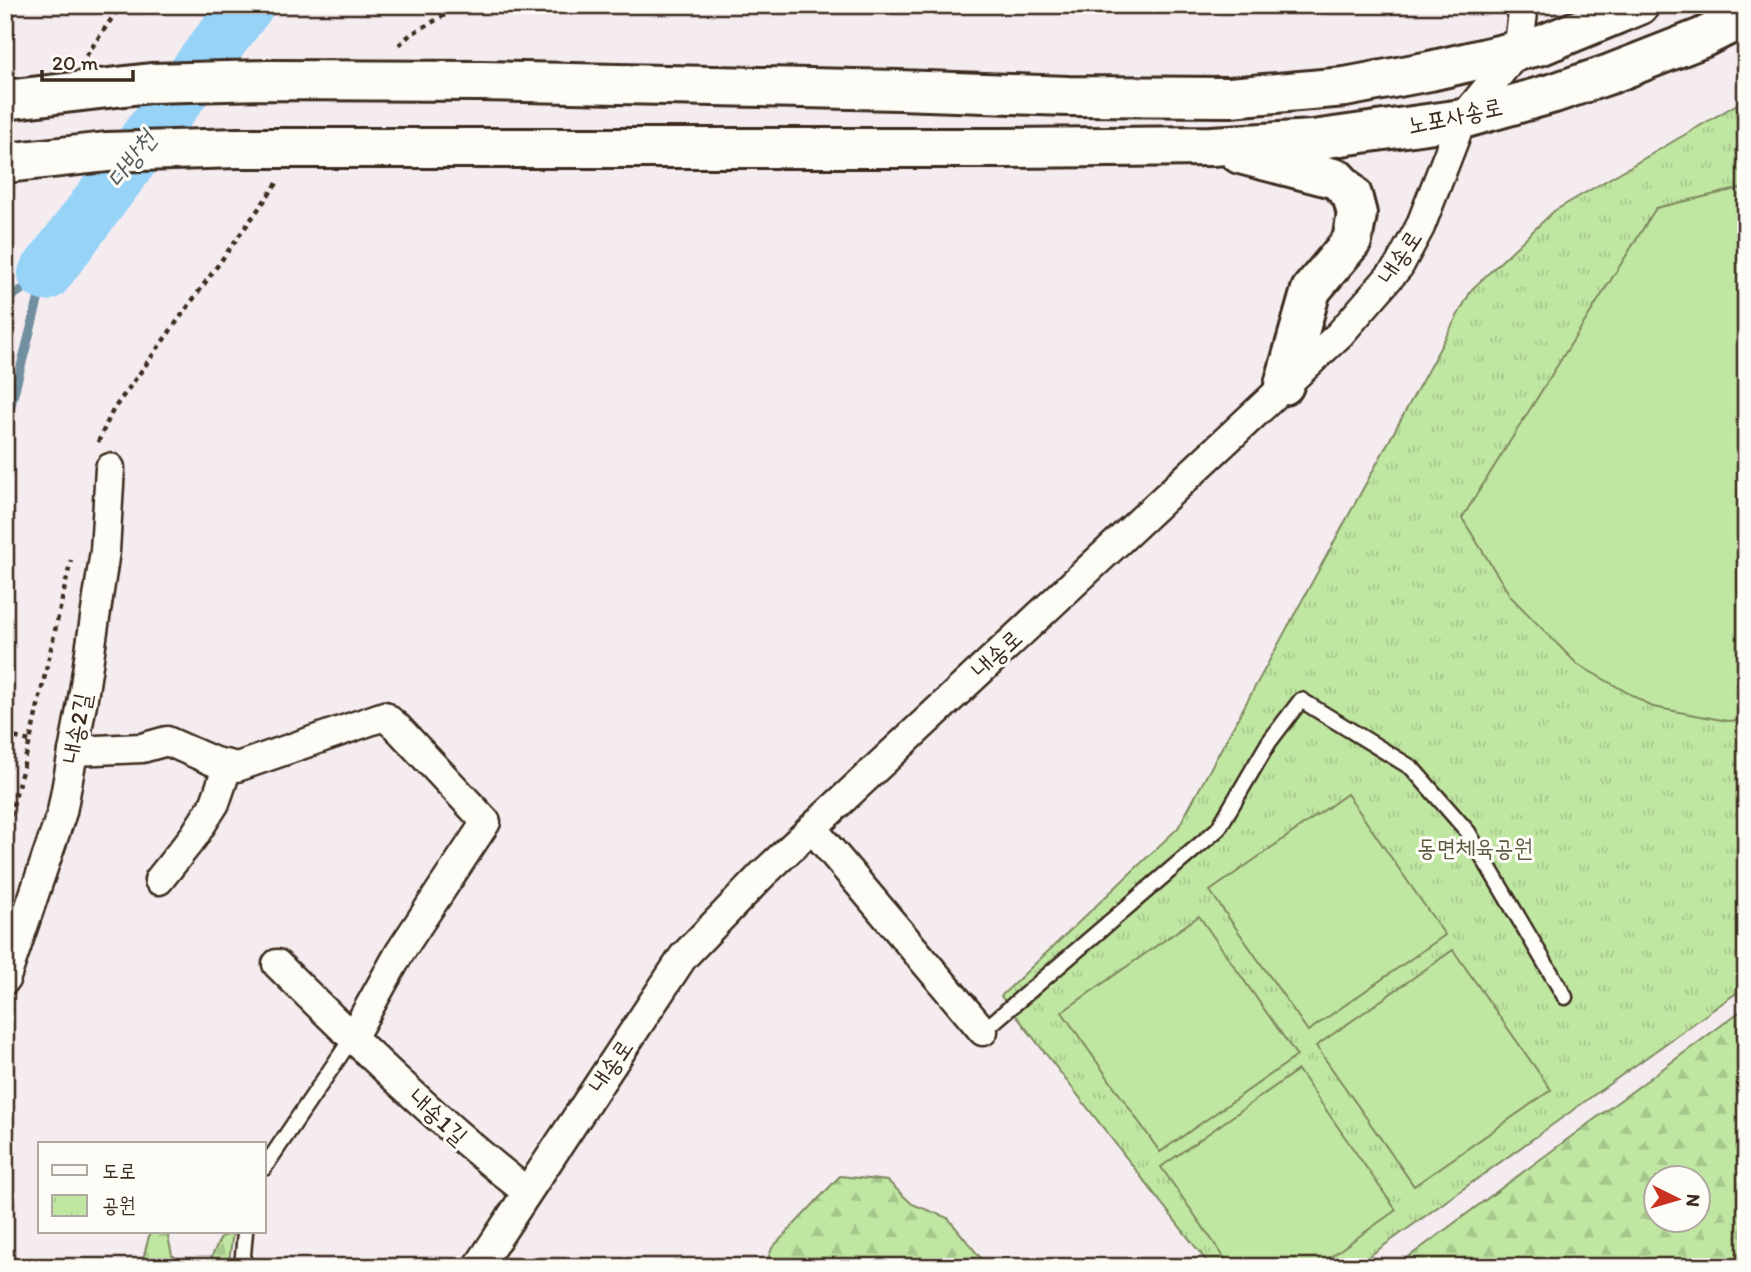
<svg xmlns="http://www.w3.org/2000/svg" width="1751" height="1272" viewBox="0 0 1751 1272" font-family="Itim,'Poor Story',sans-serif">
	<style>
		.forest { fill: url(#forest-firs); stroke: #7e8860; stroke-width: 2; fill-rule: evenodd }
		.park { fill: url(#park-tufts); stroke: #7e8860; stroke-width: 2 }
		.pitch { fill: #c0e7a2; stroke: #7e8860; stroke-width: 2 }
		.lines { fill: none; stroke-linecap: round; stroke-linejoin: round }
		.stream { stroke: #728fa0; stroke-width: 9 }
		.river { stroke: #96d3f7; stroke-width: 54 }
		.lane-casing { stroke: #3b2a1e; stroke-width: 19 }
		.street-casing { stroke: #3b2a1e; stroke-width: 33 }
		.secondary-casing { stroke: #3b2a1e; stroke-width: 44 }
		.path { stroke: #3b2a1e; stroke-width: 4.5; stroke-dasharray: 5 5; stroke-linecap: butt }
		.lane { stroke: #fdfcf7; stroke-width: 14 }
		.street { stroke: #fdfcf7; stroke-width: 28 }
		.secondary { stroke: #fdfcf7; stroke-width: 38 }
		.secondary-bridge-casing { stroke: #3b2a1e; stroke-width: 44; stroke-linecap: butt }
		.secondary-bridge { stroke: #fdfcf7; stroke-width: 38 }
		.labels { text-anchor: middle; stroke-width: 6; stroke-linejoin: round; paint-order: stroke }
		.street-label { font-size: 24px; fill: #3b2a1e; stroke: #fdfcf7 }
		.park-label { font-size: 24px; fill: #5c593f; stroke: #fdfcf7 }
		.water-label { font-size: 26px; font-style: italic; fill: #565d5f; stroke: #fdfcf7 }
	</style>
	<defs>
		<pattern id="forest-firs" width="22" height="20" patternUnits="userSpaceOnUse" patternTransform="scale(1.75)"><rect width="22" height="20" fill="#c0e7a2"/><path d="M5 1l3.5 6h-7zM16 11l3.5 6h-7z" fill="#a6c68b"/></pattern>
		<pattern id="park-tufts" width="24" height="20" patternUnits="userSpaceOnUse" patternTransform="scale(1.75)"><rect width="24" height="20" fill="#c0e7a2"/><path d="M3 7l-1-3M5 7V3M7 7l1-3M15 17l-1-3M17 17v-4M19 17l1-3" fill="none" stroke="#a6c68b"/></pattern>
	</defs>
	<rect width="100%" height="100%" fill="#f5ecf0"/>
	<filter id="ink" filterUnits="userSpaceOnUse"><feTurbulence type="fractalNoise" baseFrequency=".0143" numOctaves="2"/><feDisplacementMap in="SourceGraphic" scale="14" xChannelSelector="R" yChannelSelector="G"/><feConvolveMatrix kernelMatrix="1 2 1 2 8 2 1 2 1" color-interpolation-filters="sRGB"/></filter>
	<g filter="url(#ink)">
		<g class="forest">
			<path d="M1746 1007V1267H1395ZM1656 1178H1698V1220H1656Z"/>
			<polygon points="840,1176 888,1181 912,1204 948,1218 988,1267 765,1267 772,1248"/>
			<polygon points="150,1232 167,1232 172,1255 187,1267 141,1267"/>
			<polygon points="233,1233 228,1267 195,1267 209,1262 221,1237"/>
		</g>
		<polygon class="park" points="1746,99 1746,986 1354,1267 1211,1267 1001,996 1178,828 1472,289 1554,211"/>
		<g class="pitch">
			<polygon points="1746,187 1746,720 1727,721 1653,707 1577,664 1511,597 1462,518 1656,208"/>
			<polygon points="1347,794 1445,935 1308,1031 1210,891"/>
			<polygon points="1199,916 1297,1056 1160,1152 1062,1012"/>
			<polygon points="1453,950 1551,1090 1414,1186 1316,1046"/>
			<polygon points="1298,1070 1396,1210 1316,1267 1231,1267 1161,1167"/>
		</g>
		<g class="lines">
			<g class="stream">
				<polyline points="5,301 45,274"/>
				<polyline points="5,428 45,274"/>
			</g>
			<polyline class="river" points="45,274 247,5"/>
			<g class="lane-casing">
				<g id="lane">
					<polyline points="983,1031 1218,829 1269,742 1301,700 1412,768 1468,832 1565,997"/>
					<polyline points="264,1168 352,1038"/>
					<polyline points="242,1267 245,1232"/>
				</g>
			</g>
			<g class="street-casing">
				<g id="street">
					<polyline points="73,751 142,748 167,741 215,762 237,767 384,716 397,727 486,822 400,952 352,1038"/>
					<polyline points="812,828 983,1031"/>
					<polyline points="159,880 194,836 215,803 228,765"/>
					<path d="M277 964C357 1043 438 1122 527 1192"/>
					<polyline points="5,980 62,812 83,698 105,551 110,468"/>
					<polyline points="478,1267 683,957 763,874 1340,334 1399,266 1420,227 1462,119 1518,51 1524,5"/>
				</g>
			</g>
			<g class="secondary-casing">
				<g id="secondary">
					<polyline points="481,81 899,90 1068,96 1230,97 1345,87 1430,71 1542,45 1639,5"/>
					<polyline points="425,148 1005,148 1211,146 1313,140 1462,119 1554,93 1610,74 1702,38 1746,16"/>
					<polyline points="1240,154 1337,179 1352,195 1357,214 1352,241 1311,290 1284,385"/>
				</g>
			</g>
			<g class="path">
				<polyline points="399,45 411,34 463,5"/>
				<polyline points="86,56 121,5"/>
				<polyline points="98,442 113,410 278,182"/>
				<polyline points="5,735 30,741"/>
				<polyline points="5,835 30,741 71,560"/>
			</g>
			<use href="#lane" class="lane"/>
			<use href="#street" class="street"/>
			<use href="#secondary" class="secondary"/>
			<g class="secondary-bridge-casing">
				<g id="secondary-bridge">
					<polyline points="5,100 151,83 268,80 481,81"/>
					<polyline points="5,163 107,152 238,148 425,148"/>
				</g>
			</g>
			<use href="#secondary-bridge" class="secondary-bridge"/>
		</g>
	</g>
	<g class="labels">
		<g class="street-label">
			<text transform="translate(1455 116) rotate(-12)" y="8">노포사송로</text>
			<text transform="translate(1400 257) rotate(-57)" y="8">내송로</text>
			<text transform="translate(997 654) rotate(-43)" y="8">내송로</text>
			<text transform="translate(77 728) rotate(-80)" y="8">내송2길</text>
			<text transform="translate(611 1066) rotate(-56)" y="8">내송로</text>
			<text transform="translate(438 1117) rotate(42)" y="8">내송1길</text>
		</g>
		<g class="park-label">
			<text x="1475" y="856">동면체육공원</text>
		</g>
		<g class="water-label">
			<text transform="translate(131 159) rotate(-53)" y="9">다방천</text>
		</g>
	</g>
	<rect width="1751" height="1272" fill="none" stroke="#fdfcf7" stroke-width="28"/>
	<rect x="14" y="14" width="1723" height="1244" fill="none" stroke="#3b2a1e" stroke-width="2.5" filter="url(#ink)"/>
	<rect x="38" y="1142" width="228" height="91" fill="#fdfcf7" stroke="#afa8a0" stroke-width="2"/>
	<rect x="52" y="1165" width="35" height="10" fill="#fdfcf7" stroke="#afa8a0" stroke-width="2"/>
	<text x="102" y="1178" font-size="21" fill="#3b2a1e">도로</text>
	<rect x="52" y="1195" width="35" height="21" fill="url(#park-tufts)" stroke="#afa8a0" stroke-width="2"/>
	<text x="102" y="1212" font-size="21" fill="#3b2a1e">공원</text>
	<g transform="translate(1677 1199) rotate(95)"><circle r="33" fill="#fdfcf7" stroke="#afa8a0" stroke-width="2"/>
	<path d="M0-5L12 26L0 18L-12 26Z" fill="#c8321e"/>
	<text y="-10" font-size="19" font-weight="bold" text-anchor="middle" fill="#3b2a1e">N</text>
	</g>
	<path d="M42 70v10h91v-10" fill="none" stroke="#3b2a1e" stroke-width="3.5"/>
	<text x="52" y="70" font-size="21" fill="#3b2a1e" stroke="#fdfcf7" stroke-width="5" paint-order="stroke">20 m</text>
</svg>
